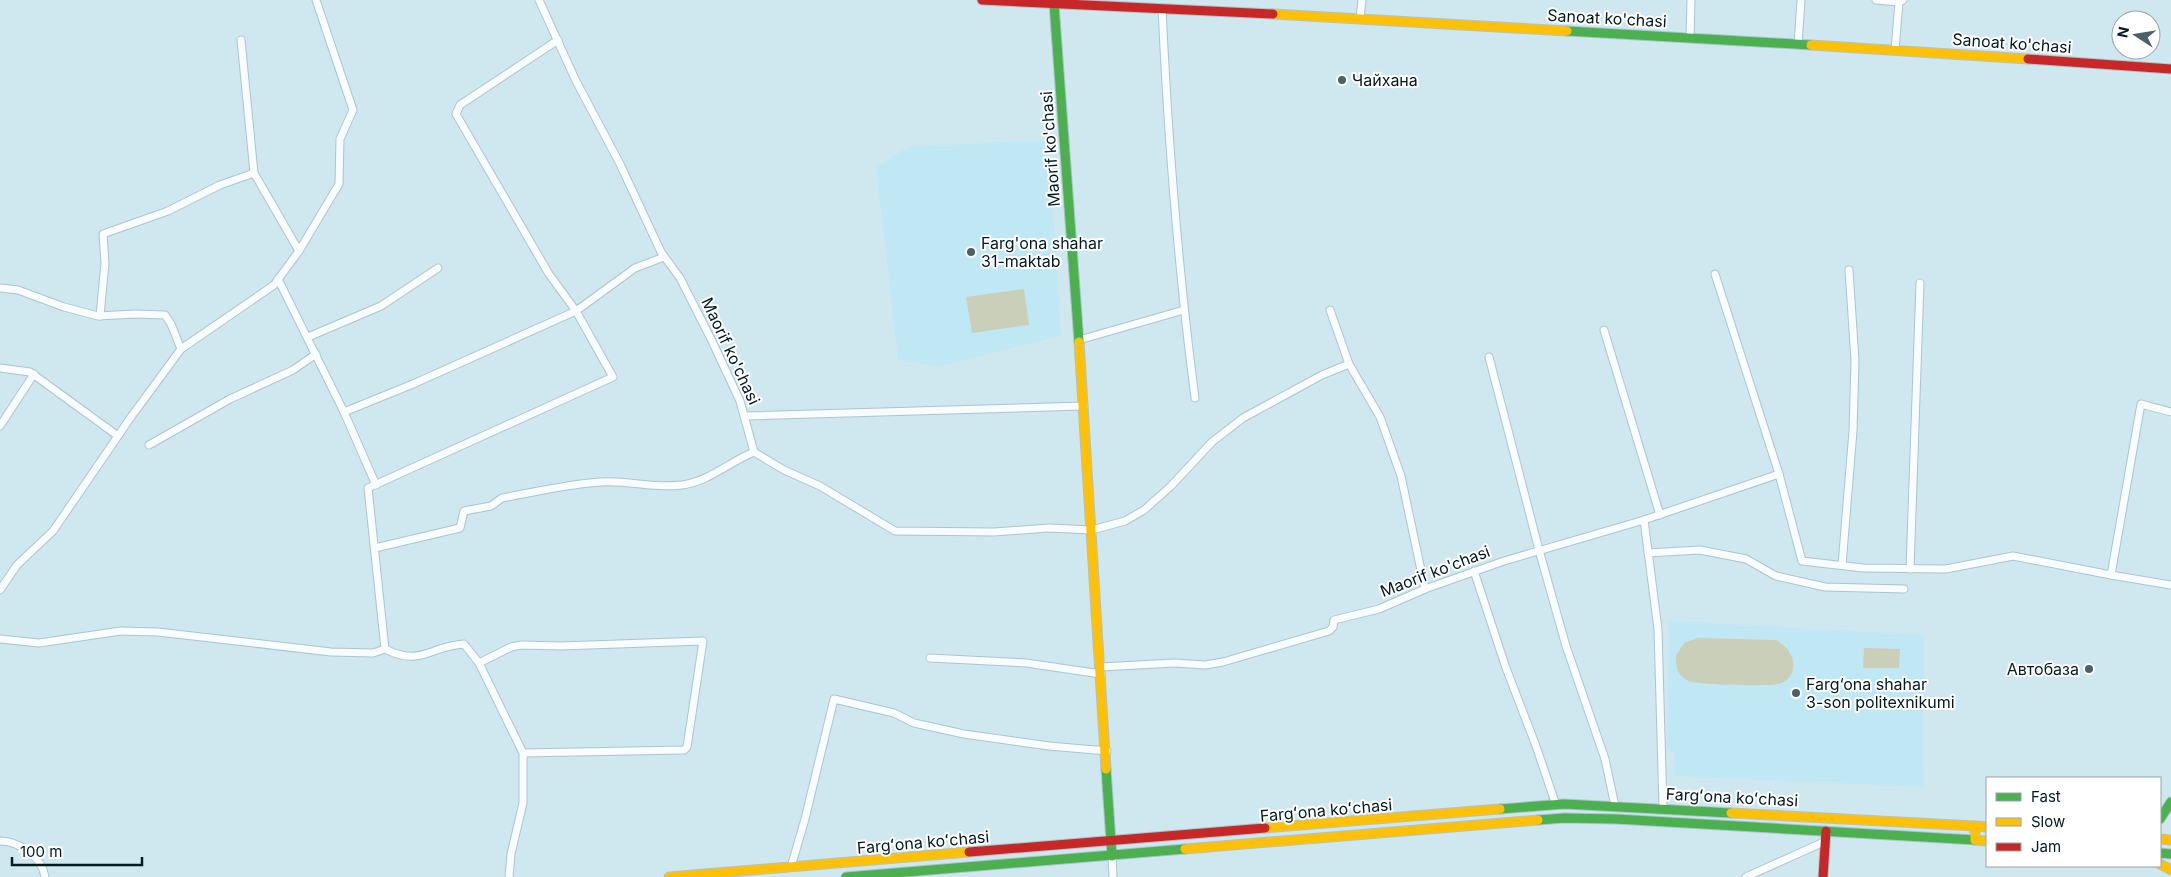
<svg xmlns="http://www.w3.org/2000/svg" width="2171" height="877" viewBox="0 0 2171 877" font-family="Inter,sans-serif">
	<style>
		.built { fill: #c0e8f4 }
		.green { fill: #c9cfb9 }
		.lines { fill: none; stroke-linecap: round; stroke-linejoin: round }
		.street-casing { stroke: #acc5cd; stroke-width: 9 }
		.fast-casing { stroke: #acc5cd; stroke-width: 11 }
		.slow-casing { stroke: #acc5cd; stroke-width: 11 }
		.jam-casing { stroke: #acc5cd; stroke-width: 11 }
		.street { stroke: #f8fcfd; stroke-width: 7 }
		.fast { stroke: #4caf50; stroke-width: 9 }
		.slow { stroke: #ffc107; stroke-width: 9 }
		.jam { stroke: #c62828; stroke-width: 9 }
		.poi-dot { fill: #496168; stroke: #fff; stroke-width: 2 }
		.labels { text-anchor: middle; stroke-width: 4; stroke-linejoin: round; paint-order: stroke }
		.street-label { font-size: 16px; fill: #01191f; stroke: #fff }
		.poi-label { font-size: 16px; fill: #01191f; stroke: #fff; text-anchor: start }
	</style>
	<rect width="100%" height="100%" fill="#cfe8f0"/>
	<g class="built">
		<polygon points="1049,140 1061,336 940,366 898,360 876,167 908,147"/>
		<polygon points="1669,621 1924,635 1923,787 1674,776 1675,752 1667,751"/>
	</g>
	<g class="green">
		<polygon points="1024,289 1029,325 972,333 966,297"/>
		<path d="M1698 638 1776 640C1793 648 1802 672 1782 683 1775 687 1698 685 1689 681 1678 677 1675 666 1676 656L1684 643Z"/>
		<polygon points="1864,648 1900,649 1899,668 1863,668"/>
	</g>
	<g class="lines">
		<g class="street-casing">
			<g id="street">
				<polyline points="539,0 576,81 620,164 661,252 680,278 712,341 740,401 754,452 784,470 820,486 895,531 994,532 1049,528 1092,530 1125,521 1144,510 1171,486 1212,442 1243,418 1322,375 1349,364"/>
				<polyline points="1876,0 1899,2"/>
				<path d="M1162 8C1168 138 1178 268 1195 398"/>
				<polyline points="1360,19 1362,0"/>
				<polyline points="1690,38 1691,0"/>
				<polyline points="241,40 254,173 299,251"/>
				<polyline points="1798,44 1801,0"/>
				<polyline points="1895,50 1899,2 1903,0"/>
				<polyline points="1715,274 1779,474 1802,561 1863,568 1946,569 2013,556 2111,575"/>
				<polyline points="278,279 344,412"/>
				<polyline points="0,288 18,290 64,307 98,316 135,314 165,315 171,324 181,349 274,285 299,251 339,184 340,139 353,110 316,0"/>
				<polyline points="1330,310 1349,364 1380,417 1401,476 1425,589"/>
				<polyline points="100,316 105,263 103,234 168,211 220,185 254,173"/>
				<polyline points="1604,330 1660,515"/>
				<polyline points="308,337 381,306 438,268"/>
				<polyline points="1079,340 1184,310"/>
				<polyline points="1489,357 1539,550 1566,646 1605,759 1615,806"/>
				<polyline points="0,368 30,372 118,436"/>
				<polyline points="2171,412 2141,404 2111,575 2171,585"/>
				<polyline points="744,416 1084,406"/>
				<polyline points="0,426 34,374"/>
				<polyline points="149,445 230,399 293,370 316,354"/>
				<polyline points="376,485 344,412 413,384 576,311 635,268 664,257"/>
				<polyline points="1644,520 1658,629 1663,808"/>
				<path d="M375 548 460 528 464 511 491 506 502 498C535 492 568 484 601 482 628 480 655 489 682 485 710 481 729 462 754 452"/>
				<polyline points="1648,553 1700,550 1746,559 1776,576 1825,587 1904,589"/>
				<polyline points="1842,565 1853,431 1855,361 1849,270"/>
				<polyline points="1910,569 1920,283"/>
				<polyline points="1474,571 1506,668 1536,746 1556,805"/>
				<polyline points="0,590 17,565 53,531 131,417 181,349"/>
				<polyline points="0,639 39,643 121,631 158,632 331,652 373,653 385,649"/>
				<polyline points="930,658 1026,663 1101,674"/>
				<path d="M479 663 464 644C430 646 421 667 385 649L368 488 613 377 576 311 549 274 456 114 460 105 558 40"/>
				<polyline points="1101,667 1174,663 1205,665 1223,662 1329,631 1333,627 1334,620 1379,609 1425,589 1504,561 1644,520 1779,474"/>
				<path d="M0 841C19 841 42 857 45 877"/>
				<polyline points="1112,856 1113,877"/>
				<polyline points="791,867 805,819 834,699 894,713 914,723 964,734 1049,746 1107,751"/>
				<polyline points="509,877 511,854 523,803 523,753 479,663 511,647 521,645 561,646 703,641 687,747 684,750 523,753"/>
				<polyline points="1746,877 1826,841"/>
			</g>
		</g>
		<g class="fast-casing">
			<g id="fast">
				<polyline points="1054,4 1079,342"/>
				<polyline points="1567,31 1811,45"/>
				<polyline points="1106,769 1112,856"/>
				<polyline points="1500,809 1564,804 1731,813"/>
				<polyline points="2160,819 2171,802"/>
				<polyline points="1538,820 1564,818 1616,819 1975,840"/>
				<polyline points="2160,853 2171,854"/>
				<polyline points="846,877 1185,849"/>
			</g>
		</g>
		<g class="slow-casing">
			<g id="slow">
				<polyline points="1273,14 1567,31"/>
				<polyline points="1811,45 2028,59"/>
				<polyline points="1079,342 1106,769"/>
				<polyline points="1731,813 1975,826"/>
				<polyline points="1987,827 1975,826 1975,840 1987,841"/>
				<polyline points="1265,828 1500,809"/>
				<polyline points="2160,839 2171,840"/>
				<polyline points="1185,849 1538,820"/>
				<polyline points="2160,864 2171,870"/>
				<polyline points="669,877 969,852"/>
			</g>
		</g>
		<g class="jam-casing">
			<g id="jam">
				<polyline points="982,0 1273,14"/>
				<polyline points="2028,59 2171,69"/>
				<polyline points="969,852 1265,828"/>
				<polyline points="1823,877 1826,831"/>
			</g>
		</g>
		<use href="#street" class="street"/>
		<use href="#fast" class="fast"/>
		<use href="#slow" class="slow"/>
		<use href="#jam" class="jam"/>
	</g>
	<g class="poi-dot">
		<circle cx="1342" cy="80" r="5"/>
		<circle cx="971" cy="252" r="5"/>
		<circle cx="2089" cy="669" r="5"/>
		<circle cx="1796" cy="693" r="5"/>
	</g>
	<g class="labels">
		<g class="street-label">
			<text transform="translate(1607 18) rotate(3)" y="6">Sanoat ko'chasi</text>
			<text transform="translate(2012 43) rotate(4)" y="6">Sanoat ko'chasi</text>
			<text transform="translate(1050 149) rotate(-94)" y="6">Maorif ko'chasi</text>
			<text transform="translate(731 351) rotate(65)" y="6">Maorif ko'chasi</text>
			<text transform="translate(1435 571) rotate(-21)" y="6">Maorif ko'chasi</text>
			<text transform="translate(1732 797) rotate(3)" y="6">Fargʻona koʻchasi</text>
			<text transform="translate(1326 810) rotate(-5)" y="6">Fargʻona koʻchasi</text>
			<text transform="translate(923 842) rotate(-5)" y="6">Fargʻona koʻchasi</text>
		</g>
		<g class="poi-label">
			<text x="1352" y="86">Чайхана</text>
			<text x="981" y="249">Farg'ona shahar<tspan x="981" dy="18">31-maktab</tspan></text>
			<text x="2079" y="675" text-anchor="end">Автобаза</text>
			<text x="1806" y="690">Farg‘ona shahar<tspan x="1806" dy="18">3-son politexnikumi</tspan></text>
		</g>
	</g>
	<rect x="1986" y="777" width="175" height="90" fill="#ffffff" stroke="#99a3a5"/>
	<rect x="1996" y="793" width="25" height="8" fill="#4caf50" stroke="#99a3a5"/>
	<text x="2031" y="802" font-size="15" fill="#01191f">Fast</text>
	<rect x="1996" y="818" width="25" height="8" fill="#ffc107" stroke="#99a3a5"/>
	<text x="2031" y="827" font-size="15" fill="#01191f">Slow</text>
	<rect x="1996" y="843" width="25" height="8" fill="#c62828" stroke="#99a3a5"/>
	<text x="2031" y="852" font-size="15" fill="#01191f">Jam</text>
	<g transform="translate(2136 35) rotate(282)"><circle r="24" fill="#ffffff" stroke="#99a3a5"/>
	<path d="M0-4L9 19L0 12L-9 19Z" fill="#496168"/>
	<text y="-8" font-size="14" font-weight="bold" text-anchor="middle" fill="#01191f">N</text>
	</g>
	<path d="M12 857v8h130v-8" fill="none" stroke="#01191f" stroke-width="2.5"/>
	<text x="20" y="857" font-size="15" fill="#01191f" stroke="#ffffff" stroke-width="4" paint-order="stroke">100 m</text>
</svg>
